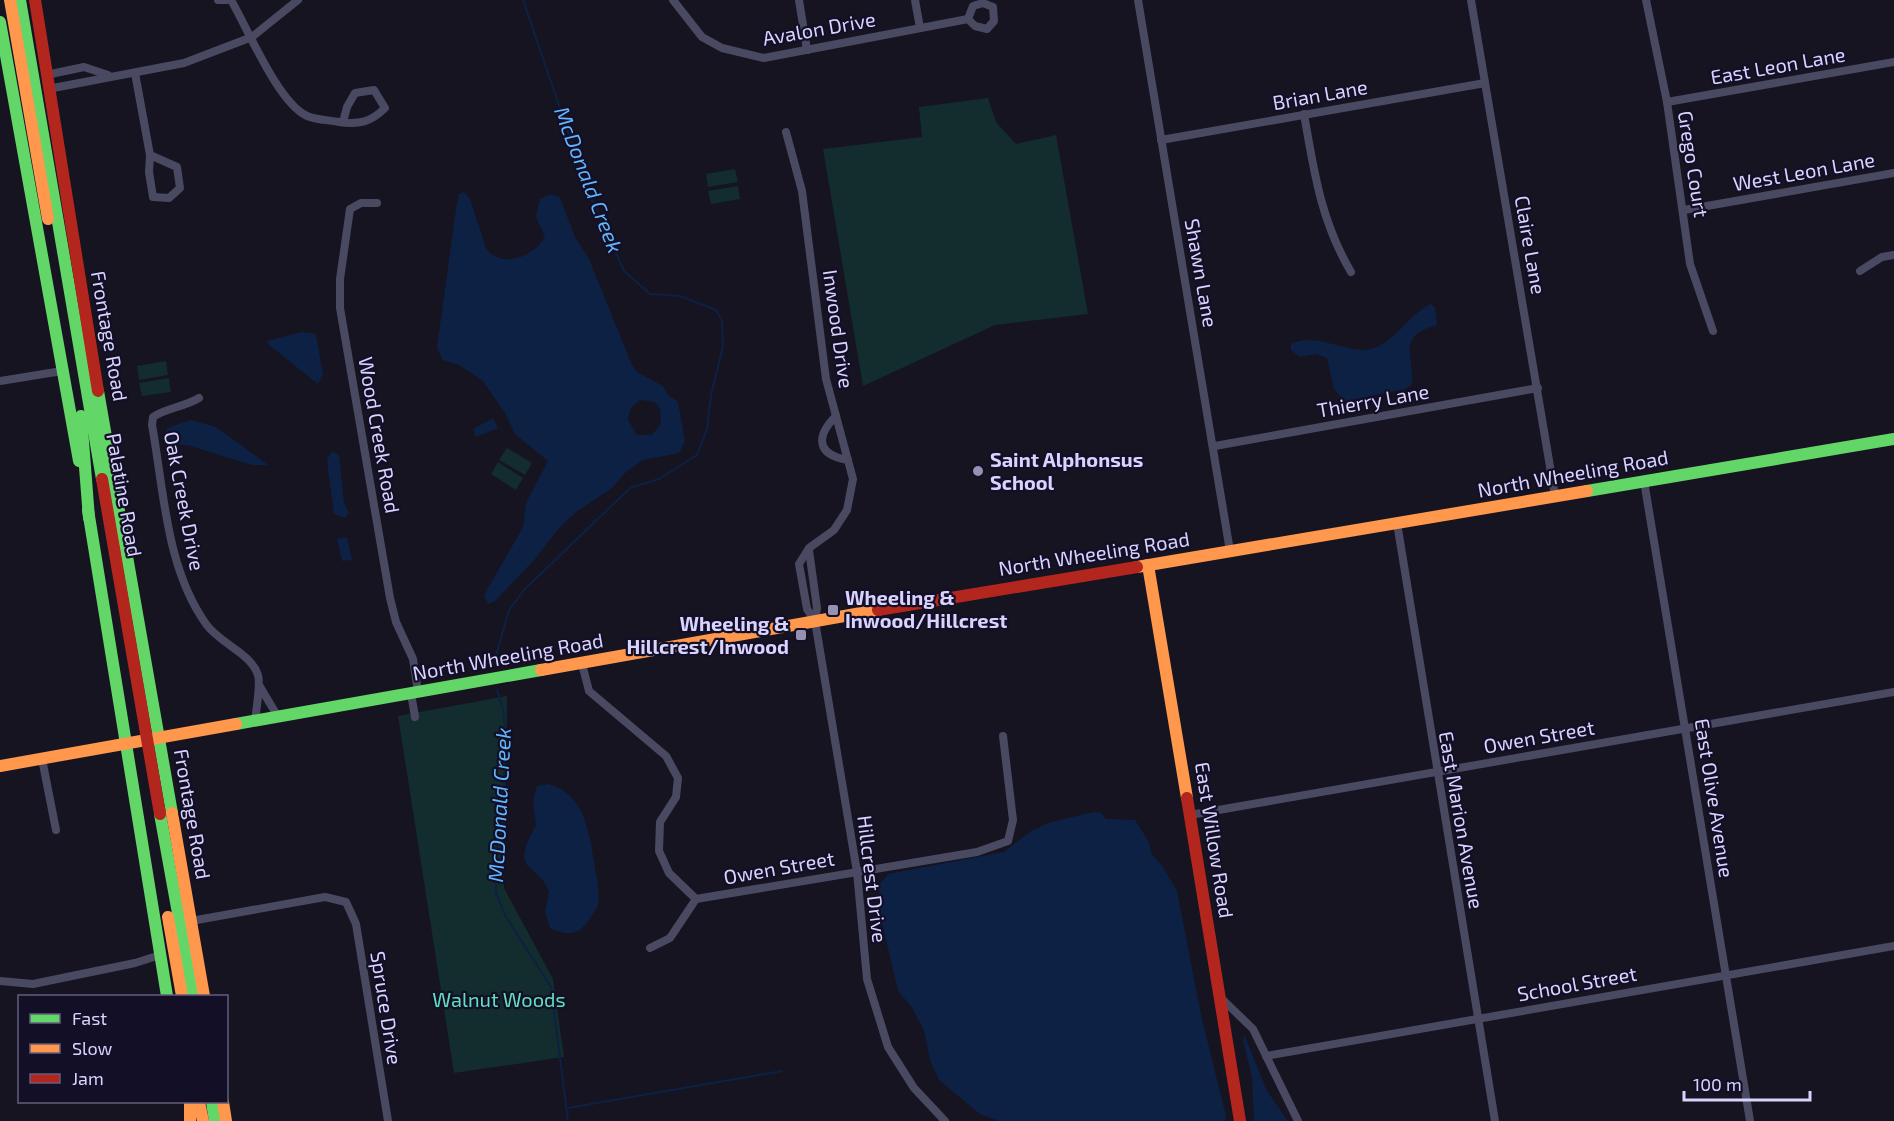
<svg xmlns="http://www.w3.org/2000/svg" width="1894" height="1121" viewBox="0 0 1894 1121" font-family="'Exo 2',sans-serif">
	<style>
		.green { fill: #132c2d }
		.water { fill: #0d2144; fill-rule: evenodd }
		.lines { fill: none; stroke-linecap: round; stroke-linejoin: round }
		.stream { stroke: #0d2144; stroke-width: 2 }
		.street { stroke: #4a4962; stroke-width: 8 }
		.fast { stroke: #63d668; stroke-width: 12 }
		.slow { stroke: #ff974d; stroke-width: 12 }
		.jam { stroke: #b3261e; stroke-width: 12 }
		.poi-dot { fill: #9591b1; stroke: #130f26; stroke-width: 2 }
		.labels { text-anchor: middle; stroke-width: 4.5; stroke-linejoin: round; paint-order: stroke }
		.street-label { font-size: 20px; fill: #d9d4ff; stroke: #130f26 }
		.poi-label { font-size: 20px; font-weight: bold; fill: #d9d4ff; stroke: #130f26; text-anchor: start }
		.park-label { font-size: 20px; fill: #5fe0c0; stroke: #130f26 }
		.water-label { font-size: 21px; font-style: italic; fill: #62b6ff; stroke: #130f26 }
	</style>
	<rect width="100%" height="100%" fill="#161421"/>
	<g class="green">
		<polygon points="988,98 996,122 1016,144 1056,135 1088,314 995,325 863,386 823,149 922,137 919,107"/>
		<polygon points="735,169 738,182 708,187 706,174"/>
		<polygon points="738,186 740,199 711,204 708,191"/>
		<polygon points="166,361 168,375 139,380 137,366"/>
		<polygon points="169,378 171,392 142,396 139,383"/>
		<polygon points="507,448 532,463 525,475 499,460"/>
		<polygon points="498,462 523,478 516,490 491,474"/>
		<polygon points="507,696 504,888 553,979 564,1057 454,1073 398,716"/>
	</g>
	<g class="water">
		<path d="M464 192 470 199 486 248C501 270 535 256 545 237L536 217 540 199 551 194 560 198 575 237 589 259 632 365 637 372 663 386 668 395 678 402 685 441 679 453 643 460 625 473 612 488 576 512 559 528 535 559 495 601 488 604 484 595 523 527 526 503 548 461 515 434 505 413 483 381 459 365 443 360 437 348 456 209 459 194ZM640 400 655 402 660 409 661 423 652 435H637L628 420 630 409Z"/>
		<path d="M1431 304 1435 308 1437 325C1395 337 1415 354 1412 384L1405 389 1345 401 1334 389 1327 358 1316 354 1300 357 1291 350V344C1313 332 1343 351 1366 350 1392 348 1409 313 1431 304Z"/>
		<polygon points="302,332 316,334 323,375 318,384 268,344 267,341"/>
		<polygon points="493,418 498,428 476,437 473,429"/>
		<polygon points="191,420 216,427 268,465 252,465 191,446 170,443 165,435 167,428"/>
		<polygon points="332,451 339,455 344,503 349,513 345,518 334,514 327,460"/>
		<polygon points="347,537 352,560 342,561 337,539"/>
		<path d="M548 784C584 793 589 831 594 862 596 875 600 890 598 904 597 909 592 915 589 920 578 936 566 936 550 928L545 912 549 891 543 880 526 864 524 857 526 845 536 825 533 801 537 786Z"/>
		<polygon points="1094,812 1101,813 1106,819 1135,820 1149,842 1151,853 1163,867 1177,891 1201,1015 1226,1116 1225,1121 999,1121 980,1114 939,1080 930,1060 924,1030 911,1006 898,991 880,914 879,885 888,874 1004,852 1031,831 1051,822"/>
		<polygon points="1244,1034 1267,1091 1288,1121 1254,1121 1252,1077 1243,1041"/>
	</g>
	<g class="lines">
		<g class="stream">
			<polyline points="492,669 509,610 525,589 630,488 659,479 697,455 707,429 711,395 723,346 722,321 716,310 680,296 650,294 624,271 590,196 523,0"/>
			<polyline points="497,690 503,709 506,748 503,816 494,865 496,893 506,917 551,987 568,1121"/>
			<polyline points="568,1108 782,1071"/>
		</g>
		<g class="street">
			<polyline points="218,0 227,0"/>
			<path d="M231 0C248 29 278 103 307 116 316 120 329 120 339 122 359 125 371 122 385 108L374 90 355 93 347 107 343 122"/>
			<polyline points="673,0 702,37 722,48 764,58 968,19"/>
			<polyline points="799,0 807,50"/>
			<polyline points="915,0 920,28"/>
			<polyline points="1138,0 1230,551"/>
			<polyline points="1471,0 1555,496"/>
			<polyline points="1646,0 1667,102 1690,264 1713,331"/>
			<polygon points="983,3 993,7 994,21 987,29 975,26 968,19 973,6"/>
			<polyline points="135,73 150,155 149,172 153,197 169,198 180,188 177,167 150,155"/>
			<polyline points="46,75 84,67 108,75"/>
			<polyline points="48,89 184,63 252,37 298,0"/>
			<polyline points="1667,102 1894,62"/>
			<path d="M1304 114C1314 172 1321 221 1351 272"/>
			<polyline points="786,132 802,191 826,379 853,479 847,510 834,530 809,548 799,564 807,609 815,621"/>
			<polyline points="1161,140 1485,83"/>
			<polyline points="377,203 361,203 350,209 340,279 340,308 390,598 396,622 413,659 418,692"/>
			<polyline points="1684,210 1894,173"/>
			<polyline points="1860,271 1882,257 1894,255"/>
			<polyline points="0,381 62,371"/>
			<path d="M199 398C184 407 166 408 153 417L152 425C164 491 166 568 206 624 219 643 251 653 258 675 261 685 256 710 255 721"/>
			<path d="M836 416C815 437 817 455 848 460"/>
			<polyline points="1215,446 1538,388"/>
			<polyline points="1644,481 1750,1121"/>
			<polyline points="1397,523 1495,1121"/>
			<polyline points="809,550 817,608 815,621 857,872 867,979 888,1047 914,1088 945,1121"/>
			<polyline points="582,664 589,691 666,756 678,778 676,797 660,822 659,851 669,873 696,899"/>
			<polyline points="259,685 278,717"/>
			<polyline points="411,693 415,717"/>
			<polyline points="42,759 56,830"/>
			<polyline points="1190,815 1894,692"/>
			<polyline points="696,899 977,852 1008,841 1013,820 1003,736"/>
			<polyline points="191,921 325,897 346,902 356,924 388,1121"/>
			<polyline points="650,948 670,938 696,899"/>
			<polyline points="0,981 33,984 135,963 160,955"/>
			<polyline points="1220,997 1253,1029 1298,1121"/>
			<polyline points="1266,1056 1894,946"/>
		</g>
		<g class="fast">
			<polyline points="20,0 102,479"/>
			<polyline points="0,22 79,461"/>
			<polyline points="98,391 172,813"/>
			<polyline points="81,416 89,518"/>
			<polyline points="1587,491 1894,439"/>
			<polyline points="88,510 167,996"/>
			<polyline points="236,724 541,670"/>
			<polyline points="160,814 193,996"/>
			<polyline points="212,1102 215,1121"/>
		</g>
		<g class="slow">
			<polyline points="10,0 48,219"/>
			<polyline points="1148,565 1187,798"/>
			<polyline points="1137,567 1587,491"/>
			<polyline points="541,670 878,610"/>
			<polyline points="0,766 236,724"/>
			<polyline points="172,813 204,996"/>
			<polyline points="168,917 182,996"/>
			<polyline points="190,1102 190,1121"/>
			<polyline points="199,1102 203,1121"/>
			<polyline points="223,1102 226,1121"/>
		</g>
		<g class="jam">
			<polyline points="35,0 98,391"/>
			<polyline points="102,479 160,814"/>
			<polyline points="878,610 1137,567"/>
			<polyline points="1187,798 1240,1121"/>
		</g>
	</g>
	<g class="poi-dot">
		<circle cx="978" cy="471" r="6"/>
		<rect x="827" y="604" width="12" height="12" rx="3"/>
		<rect x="795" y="629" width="12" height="12" rx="3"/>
	</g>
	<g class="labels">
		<g class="street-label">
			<text transform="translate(819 29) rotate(-10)" y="7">Avalon Drive</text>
			<text transform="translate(1778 66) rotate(-10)" y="7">East Leon Lane</text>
			<text transform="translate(1320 95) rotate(-10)" y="7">Brian Lane</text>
			<text transform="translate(1693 164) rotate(81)" y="7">Grego Court</text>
			<text transform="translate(1804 172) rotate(-10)" y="7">West Leon Lane</text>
			<text transform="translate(1530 245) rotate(80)" y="7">Claire Lane</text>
			<text transform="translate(1201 273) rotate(80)" y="7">Shawn Lane</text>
			<text transform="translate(838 329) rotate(82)" y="7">Inwood Drive</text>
			<text transform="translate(109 336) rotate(80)" y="7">Frontage Road</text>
			<text transform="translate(1373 401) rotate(-10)" y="7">Thierry Lane</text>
			<text transform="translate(379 435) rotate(80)" y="7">Wood Creek Road</text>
			<text transform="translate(1573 474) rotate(-10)" y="7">North Wheeling Road</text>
			<text transform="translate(124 495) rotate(80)" y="7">Palatine Road</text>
			<text transform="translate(184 501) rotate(79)" y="7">Oak Creek Drive</text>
			<text transform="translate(1094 554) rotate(-9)" y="7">North Wheeling Road</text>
			<text transform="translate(508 657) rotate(-10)" y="7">North Wheeling Road</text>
			<text transform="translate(1539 737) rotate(-10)" y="7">Owen Street</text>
			<text transform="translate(1714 798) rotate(81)" y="7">East Olive Avenue</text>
			<text transform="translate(192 814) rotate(80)" y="7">Frontage Road</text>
			<text transform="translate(1461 820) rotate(80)" y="7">East Marion Avenue</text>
			<text transform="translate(1214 840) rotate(81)" y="7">East Willow Road</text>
			<text transform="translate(779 868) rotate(-10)" y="7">Owen Street</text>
			<text transform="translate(872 879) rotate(83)" y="7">Hillcrest Drive</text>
			<text transform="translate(1577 984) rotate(-10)" y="7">School Street</text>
			<text transform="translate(386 1008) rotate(81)" y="7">Spruce Drive</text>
		</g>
		<g class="poi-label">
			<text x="990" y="467">Saint Alphonsus<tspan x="990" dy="23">School</tspan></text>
			<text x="845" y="605">Wheeling &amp;<tspan x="845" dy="23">Inwood/Hillcrest</tspan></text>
			<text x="789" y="631" text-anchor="end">Wheeling &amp;<tspan x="789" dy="23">Hillcrest/Inwood</tspan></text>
		</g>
		<g class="park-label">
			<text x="499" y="1007">Walnut Woods</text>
		</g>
		<g class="water-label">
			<text transform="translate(588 180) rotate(69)" y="7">McDonald Creek</text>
			<text transform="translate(500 805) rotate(-87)" y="7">McDonald Creek</text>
		</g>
	</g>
	<rect x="18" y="995" width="210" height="108" fill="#130f26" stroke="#625e7d" stroke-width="1.5"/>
	<rect x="30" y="1014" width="30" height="9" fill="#63d668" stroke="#625e7d" stroke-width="1.5"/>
	<text x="72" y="1025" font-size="18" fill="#d9d4ff">Fast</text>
	<rect x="30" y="1044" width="30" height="9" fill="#ff974d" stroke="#625e7d" stroke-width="1.5"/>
	<text x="72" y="1055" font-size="18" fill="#d9d4ff">Slow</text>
	<rect x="30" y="1074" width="30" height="9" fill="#b3261e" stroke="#625e7d" stroke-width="1.5"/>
	<text x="72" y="1085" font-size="18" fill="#d9d4ff">Jam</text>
	<path d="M1684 1091v9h126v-9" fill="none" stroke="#d9d4ff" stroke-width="3"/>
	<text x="1693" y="1091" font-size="18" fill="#d9d4ff" stroke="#130f26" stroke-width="4.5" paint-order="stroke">100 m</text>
</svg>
